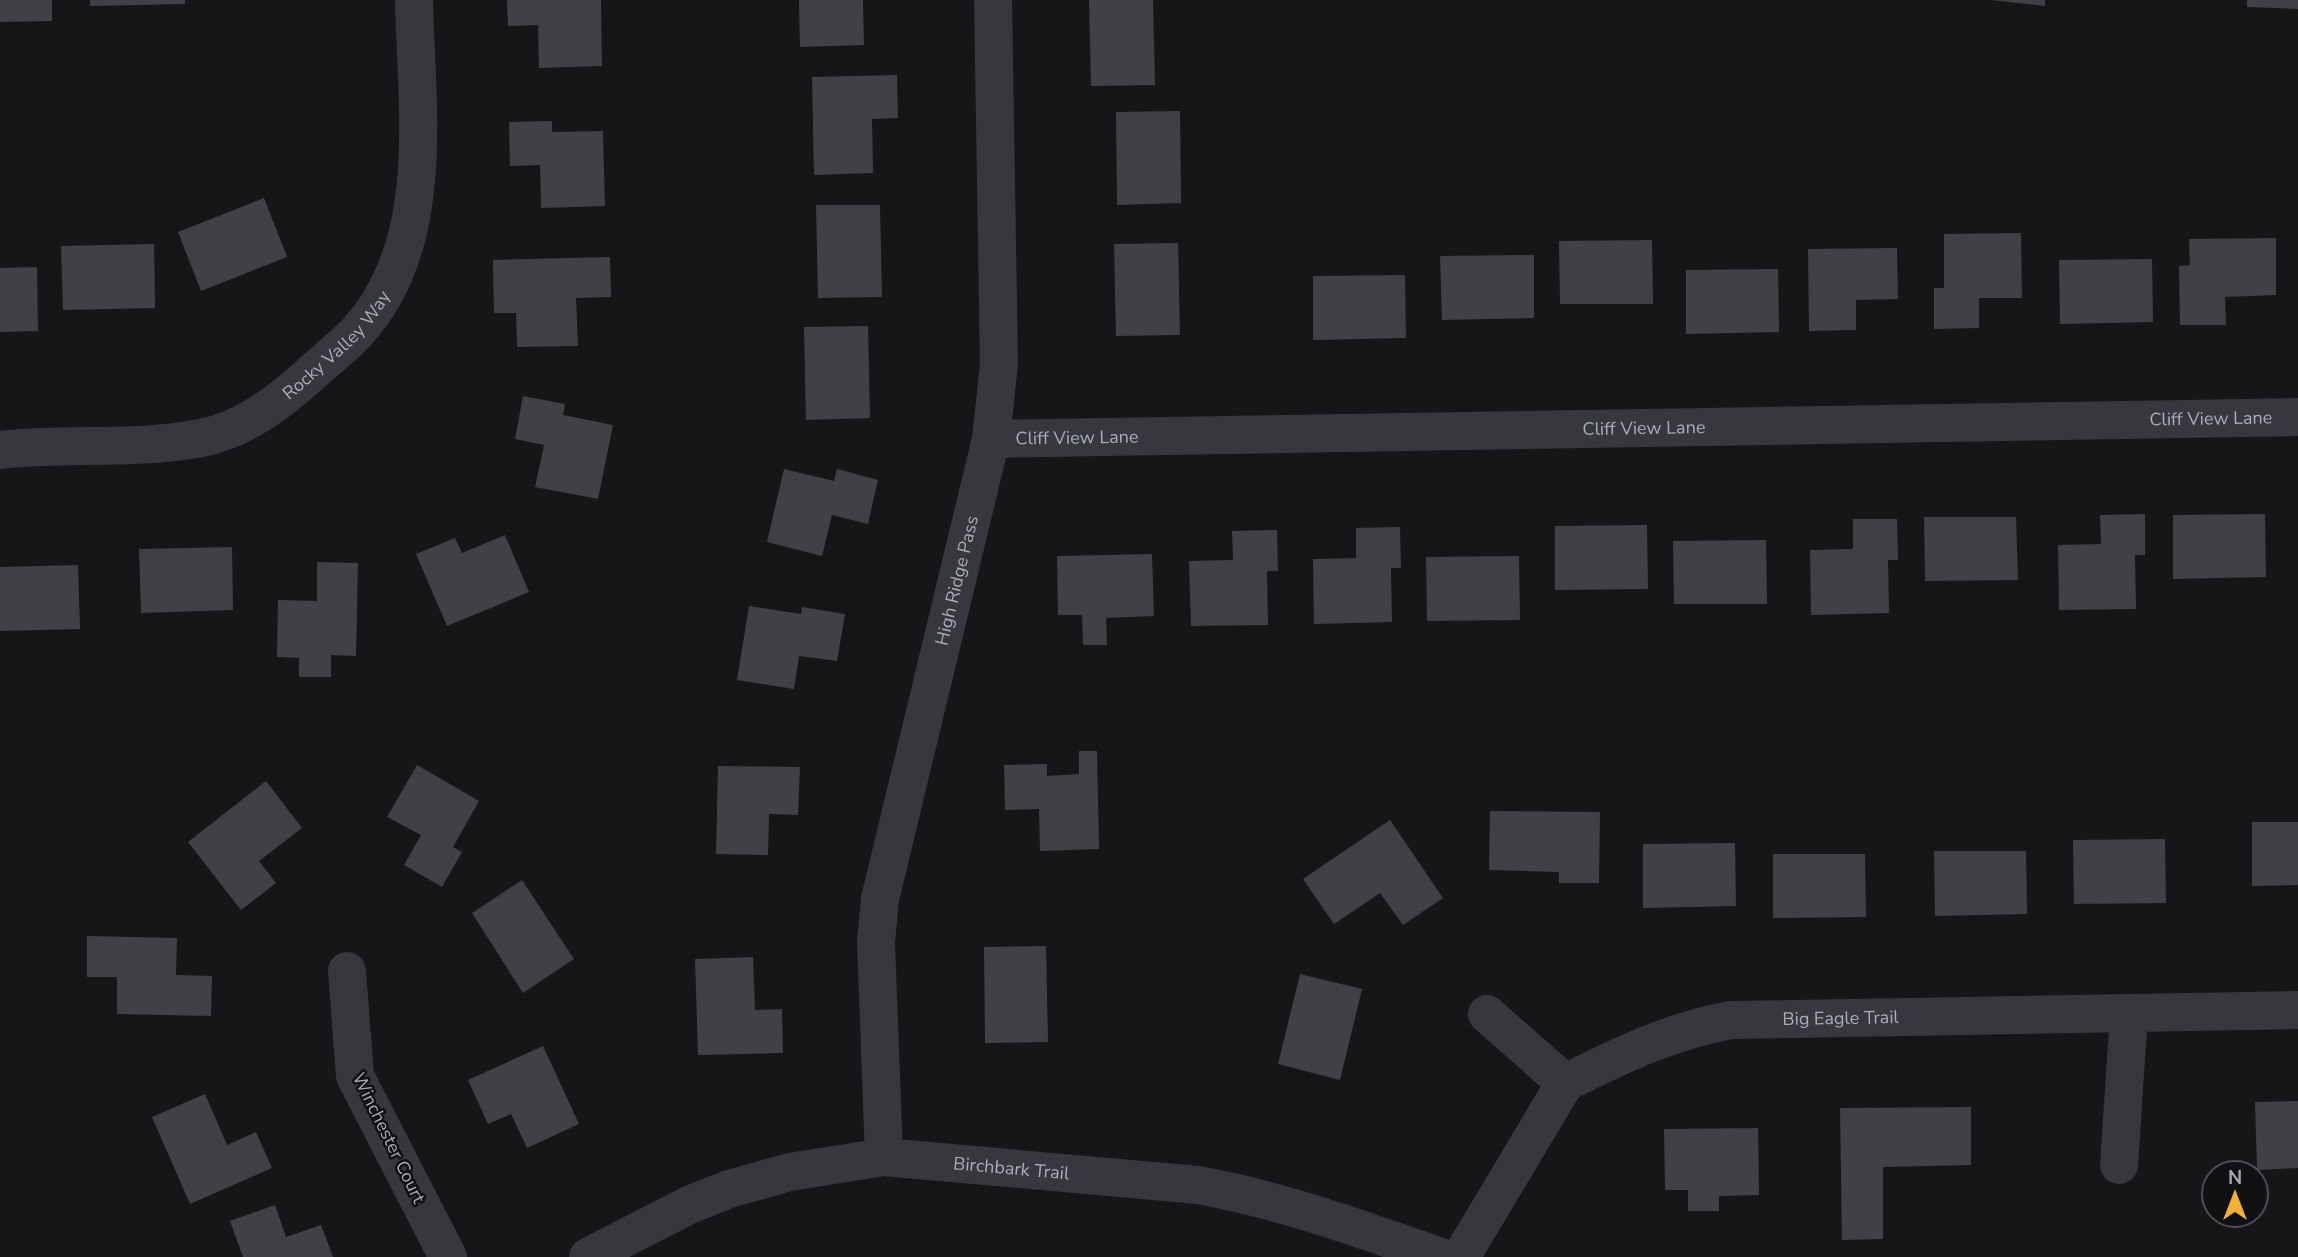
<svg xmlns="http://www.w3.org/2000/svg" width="2298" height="1257" viewBox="0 0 2298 1257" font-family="'Nunito Sans',sans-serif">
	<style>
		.building { fill: #404145 }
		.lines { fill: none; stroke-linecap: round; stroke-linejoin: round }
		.street { stroke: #37383d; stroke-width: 38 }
		.labels { text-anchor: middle; stroke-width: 5; stroke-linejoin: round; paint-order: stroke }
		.street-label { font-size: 18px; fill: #a8adb8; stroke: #111113 }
	</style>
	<rect width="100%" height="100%" fill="#161618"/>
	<g class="building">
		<polygon points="0,0 52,0 52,21 0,22"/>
		<polygon points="90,0 185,0 185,4 90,6"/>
		<polygon points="507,0 601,0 602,66 539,68 538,25 508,26"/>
		<polygon points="799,0 863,0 864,45 800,47"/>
		<polygon points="1089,0 1153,0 1155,85 1091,86"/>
		<polygon points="1991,0 2045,0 2045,6"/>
		<polygon points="2247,0 2298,0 2298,9 2247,7"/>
		<polygon points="897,75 898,118 872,119 873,173 814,175 812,77"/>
		<polygon points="1180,111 1181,203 1117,205 1116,112"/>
		<polygon points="552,121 552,132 603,131 605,206 541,208 540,165 510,166 509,122"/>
		<polygon points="264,198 287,257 201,291 178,232"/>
		<polygon points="816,205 880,205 882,297 818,298"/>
		<polygon points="2021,233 2022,298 1979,298 1979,328 1934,329 1934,288 1944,288 1944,234"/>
		<polygon points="2276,238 2276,295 2225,297 2226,325 2180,325 2179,266 2190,265 2189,239"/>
		<polygon points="1652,240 1653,304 1560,304 1559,241"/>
		<polygon points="1178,243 1180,335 1116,336 1114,244"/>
		<polygon points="154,244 155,308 63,310 61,246"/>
		<polygon points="1897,248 1898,299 1856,300 1856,330 1809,331 1808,249"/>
		<polygon points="1534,255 1534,318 1442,320 1440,256"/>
		<polygon points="610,257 611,297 576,298 578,346 517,347 516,313 494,313 493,260"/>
		<polygon points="2152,259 2153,322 2060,324 2059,260"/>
		<polygon points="37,267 38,331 0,332 0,268"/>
		<polygon points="1778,269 1779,332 1686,334 1686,270"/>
		<polygon points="1405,275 1406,338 1313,340 1313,276"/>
		<polygon points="868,326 870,418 806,420 804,327"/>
		<polygon points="523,396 565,404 563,415 613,425 598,499 535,487 544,445 515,439"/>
		<polygon points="784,469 834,481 837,469 878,480 868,524 832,515 822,556 767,542"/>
		<polygon points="2145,514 2145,555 2135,555 2136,609 2059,610 2058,545 2101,544 2100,515"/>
		<polygon points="2265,514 2266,577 2173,579 2173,515"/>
		<polygon points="1924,517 2016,517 2018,580 1925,581"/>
		<polygon points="1853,519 1897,519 1898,560 1888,560 1889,613 1811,615 1810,550 1853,549"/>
		<polygon points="1647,525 1648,589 1555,590 1555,526"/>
		<polygon points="1400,527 1401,568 1391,568 1392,622 1314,624 1313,559 1356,558 1356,528"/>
		<polygon points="1277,530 1278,571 1267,571 1268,625 1191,626 1189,561 1233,560 1232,531"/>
		<polygon points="505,535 529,592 447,626 416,554 455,538 462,553"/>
		<polygon points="1766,540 1767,604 1674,604 1673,541"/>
		<polygon points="232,547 233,610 141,613 139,549"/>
		<polygon points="1152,554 1154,616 1106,618 1107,645 1083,645 1082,615 1058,615 1057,556"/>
		<polygon points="1519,556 1520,620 1427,621 1426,557"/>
		<polygon points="317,562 358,563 356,656 331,655 331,677 299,677 299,658 277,657 278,600 317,601"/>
		<polygon points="78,565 80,629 0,631 0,567"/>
		<polygon points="749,606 801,614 802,607 845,614 837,661 799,656 794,689 737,680"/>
		<polygon points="1079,751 1097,751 1099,849 1040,851 1039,809 1005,810 1004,765 1047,764 1047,776 1079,774"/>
		<polygon points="417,765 479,801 453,847 462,852 442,887 404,865 421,835 387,817"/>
		<polygon points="718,766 800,767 798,815 769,814 768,855 716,854"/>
		<polygon points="266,781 302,828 259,861 276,883 241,910 188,842"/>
		<polygon points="1490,811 1600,812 1599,883 1559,883 1559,872 1489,870"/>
		<polygon points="1390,820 1443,898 1403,925 1380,893 1334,924 1303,879"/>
		<polygon points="2252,822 2298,822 2298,885 2252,886"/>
		<polygon points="2165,839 2166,903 2074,904 2073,840"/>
		<polygon points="1735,843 1736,906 1643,908 1643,844"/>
		<polygon points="1934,851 2026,851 2027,914 1935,916"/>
		<polygon points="1773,854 1865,854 1866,917 1773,918"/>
		<polygon points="522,880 574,959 523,993 472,913"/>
		<polygon points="87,936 177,938 176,975 212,976 211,1016 117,1014 117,977 87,977"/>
		<polygon points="1046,946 1048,1042 985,1043 984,947"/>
		<polygon points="753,957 755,1010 782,1009 783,1053 698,1055 695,959"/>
		<polygon points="1300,974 1362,989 1340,1080 1278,1064"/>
		<polygon points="543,1046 579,1124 527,1148 511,1114 488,1124 468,1080"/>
		<polygon points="205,1094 227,1145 256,1132 272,1168 190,1204 152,1117"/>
		<polygon points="2298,1101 2298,1168 2257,1170 2255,1102"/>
		<polygon points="1971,1107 1971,1165 1883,1167 1883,1239 1842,1240 1840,1108"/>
		<polygon points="1758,1128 1759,1195 1719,1196 1719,1211 1688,1211 1688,1190 1665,1190 1664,1129"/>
		<polygon points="275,1205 286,1237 321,1225 333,1257 243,1257 230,1221"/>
	</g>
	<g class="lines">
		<g class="street">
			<path id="s1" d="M991 439 2298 417"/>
			<path id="s2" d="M0 450C67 442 134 451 201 438 246 429 281 401 314 371 328 358 344 346 357 332 438 244 416 108 414 0"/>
			<polyline points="347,971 355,1076 448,1257"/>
			<path id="s3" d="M1487 1014 1565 1083C1619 1056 1670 1031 1731 1020L2298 1010"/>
			<path id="s4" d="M884 1157 876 942 880 899 991 439 999 364 993 0"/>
			<polyline points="2119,1165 2129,1013"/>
			<path id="s5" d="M588 1257 689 1205 729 1189 790 1172 884 1157 1198 1185C1282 1200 1360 1229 1441 1257"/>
			<polyline points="1461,1257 1565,1083"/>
		</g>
	</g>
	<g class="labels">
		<g class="street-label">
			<text dy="6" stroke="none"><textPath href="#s2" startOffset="369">Rocky Valley Way</textPath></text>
			<text dy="6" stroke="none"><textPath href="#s1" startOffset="1220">Cliff View Lane</textPath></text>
			<text dy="6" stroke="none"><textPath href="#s1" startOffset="653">Cliff View Lane</textPath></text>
			<text dy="6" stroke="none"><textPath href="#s1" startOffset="86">Cliff View Lane</textPath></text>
			<text dy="6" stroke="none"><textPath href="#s4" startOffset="586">High Ridge Pass</textPath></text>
			<text dy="6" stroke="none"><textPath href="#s3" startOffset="392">Big Eagle Trail</textPath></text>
			<text transform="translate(389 1138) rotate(64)" y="6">Winchester Court</text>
			<text dy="6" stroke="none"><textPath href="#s5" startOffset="443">Birchbark Trail</textPath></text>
		</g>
	</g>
	<g transform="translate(2235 1194)"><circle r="33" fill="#111113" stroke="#4d4f55" stroke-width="2"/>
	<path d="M0-5L12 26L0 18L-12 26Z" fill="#f2b134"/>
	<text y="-10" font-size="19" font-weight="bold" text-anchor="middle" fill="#a8adb8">N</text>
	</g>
</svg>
